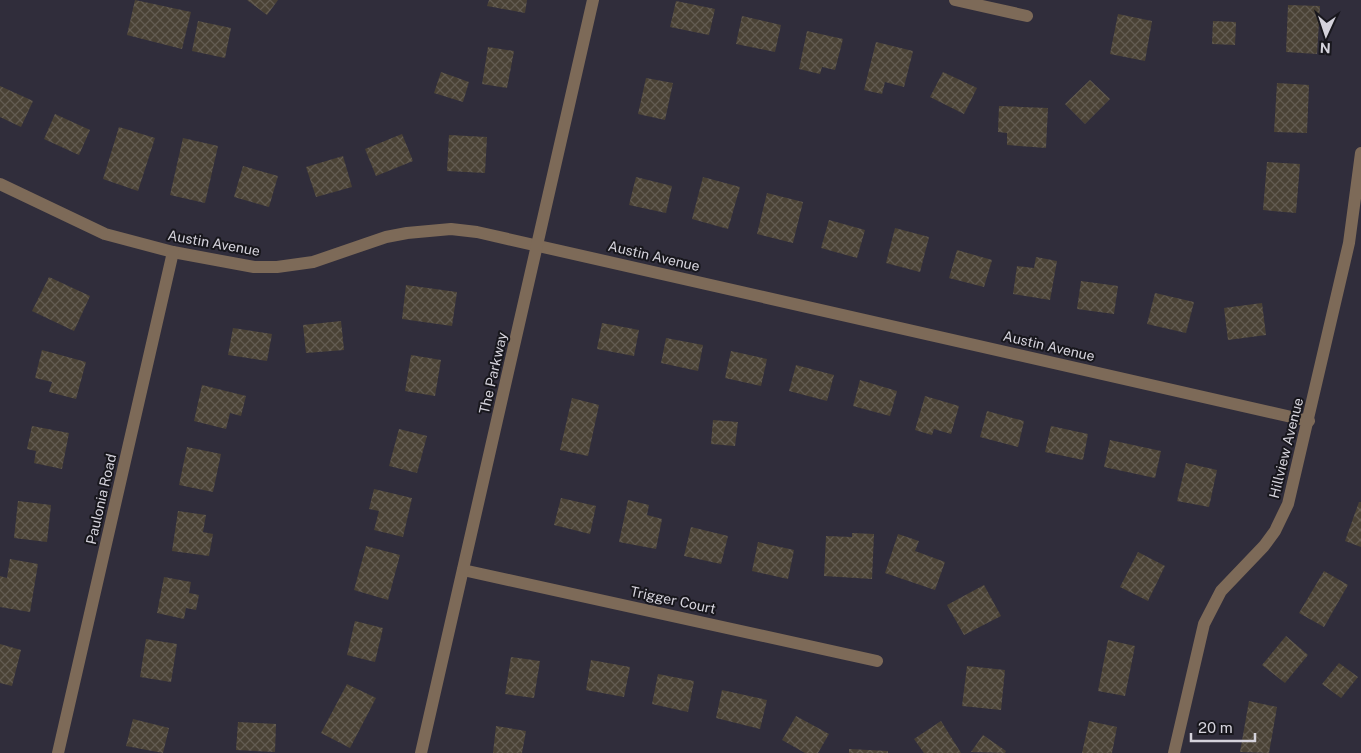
<svg xmlns="http://www.w3.org/2000/svg" width="1361" height="753" viewBox="0 0 1361 753" font-family="'Public Sans',sans-serif">
	<style>
		.building { fill: url(#building-cross-hatch) }
		.lines { fill: none; stroke-linecap: round; stroke-linejoin: round }
		.minor { stroke: #7d6a58; stroke-width: 12 }
		.labels { text-anchor: middle; stroke-width: 4; stroke-linejoin: round; paint-order: stroke }
		.street-label { font-size: 14px; fill: #d5d3dc; stroke: #18171d }
	</style>
	<defs>
		<pattern id="building-cross-hatch" width="8" height="8" patternUnits="userSpaceOnUse" patternTransform="scale(1.25)"><rect width="8" height="8" fill="#4a4235"/><path d="M0 0l8 8M0 8l8-8" fill="none" stroke="#635c52"/></pattern>
	</defs>
	<rect width="100%" height="100%" fill="#302d3b"/>
	<g class="building">
		<polygon points="135,0 191,12 182,49 127,35"/>
		<polygon points="247,0 278,0 267,15"/>
		<polygon points="489,0 527,0 525,13 487,6"/>
		<polygon points="676,1 715,9 709,35 670,27"/>
		<polygon points="1288,5 1320,6 1317,54 1286,52"/>
		<polygon points="1118,14 1152,21 1145,61 1110,54"/>
		<polygon points="742,16 781,25 775,52 736,44"/>
		<polygon points="198,21 231,28 225,58 192,51"/>
		<polygon points="1213,21 1236,22 1235,45 1212,44"/>
		<polygon points="807,31 843,39 835,70 822,67 820,74 799,69"/>
		<polygon points="876,42 913,51 904,87 885,82 882,94 864,90"/>
		<polygon points="488,47 514,51 507,88 482,84"/>
		<polygon points="441,72 469,82 463,102 434,93"/>
		<polygon points="943,72 977,88 964,114 930,97"/>
		<polygon points="646,78 673,83 665,120 638,114"/>
		<polygon points="1090,80 1110,99 1085,124 1065,104"/>
		<polygon points="1277,83 1309,85 1307,133 1274,132"/>
		<polygon points="0,86 33,101 21,127 0,117"/>
		<polygon points="999,106 1048,108 1046,148 1007,145 1007,133 998,132"/>
		<polygon points="55,114 90,130 79,155 44,139"/>
		<polygon points="119,127 155,138 138,191 103,179"/>
		<polygon points="402,134 413,161 376,176 365,149"/>
		<polygon points="449,135 487,137 485,173 447,171"/>
		<polygon points="183,138 218,146 205,203 170,195"/>
		<polygon points="343,156 352,187 316,197 306,167"/>
		<polygon points="1267,162 1300,164 1296,213 1263,210"/>
		<polygon points="243,166 278,176 269,207 234,197"/>
		<polygon points="636,177 672,186 666,213 629,205"/>
		<polygon points="703,177 740,187 728,229 692,219"/>
		<polygon points="767,193 803,202 793,243 757,234"/>
		<polygon points="829,220 865,230 857,258 821,248"/>
		<polygon points="895,228 929,237 920,272 886,263"/>
		<polygon points="957,250 992,260 984,287 949,278"/>
		<polygon points="1036,257 1057,261 1050,300 1013,294 1017,266 1034,268"/>
		<polygon points="49,277 90,296 74,331 32,311"/>
		<polygon points="1081,281 1118,286 1114,314 1077,309"/>
		<polygon points="406,285 457,292 452,326 402,319"/>
		<polygon points="1155,293 1194,302 1186,333 1147,324"/>
		<polygon points="1262,303 1266,335 1228,340 1224,308"/>
		<polygon points="341,321 344,350 306,353 303,325"/>
		<polygon points="602,323 639,330 634,356 597,349"/>
		<polygon points="233,328 272,334 267,361 228,355"/>
		<polygon points="666,338 703,345 698,371 661,363"/>
		<polygon points="42,350 86,362 76,399 49,392 52,382 35,378"/>
		<polygon points="731,351 767,359 761,386 725,378"/>
		<polygon points="411,355 441,360 435,396 405,391"/>
		<polygon points="796,365 834,375 827,401 789,391"/>
		<polygon points="860,380 897,391 890,416 853,406"/>
		<polygon points="202,385 246,396 241,416 230,413 226,429 194,421"/>
		<polygon points="925,396 959,406 951,434 934,429 932,435 915,430"/>
		<polygon points="572,398 599,405 588,456 560,450"/>
		<polygon points="987,411 1024,421 1018,447 980,437"/>
		<polygon points="713,420 738,422 735,446 711,444"/>
		<polygon points="32,426 69,433 62,469 34,463 36,451 27,449"/>
		<polygon points="1051,426 1088,434 1083,460 1045,452"/>
		<polygon points="399,429 427,436 417,473 389,466"/>
		<polygon points="1110,440 1161,451 1155,478 1104,467"/>
		<polygon points="187,447 221,454 213,492 179,485"/>
		<polygon points="1186,463 1217,470 1209,507 1177,501"/>
		<polygon points="374,489 412,498 403,537 374,530 379,511 369,509"/>
		<polygon points="561,498 596,506 590,534 554,525"/>
		<polygon points="628,500 649,505 647,515 662,519 656,549 619,542"/>
		<polygon points="18,501 51,505 47,542 14,538"/>
		<polygon points="1359,502 1361,502 1361,547 1345,541"/>
		<polygon points="178,511 206,515 203,532 213,534 209,556 172,551"/>
		<polygon points="691,527 728,536 721,564 684,556"/>
		<polygon points="852,533 874,534 872,579 824,576 826,536 852,537"/>
		<polygon points="898,534 919,541 915,551 945,562 935,590 885,573"/>
		<polygon points="758,542 794,550 788,579 752,571"/>
		<polygon points="366,546 400,555 388,600 354,590"/>
		<polygon points="1138,552 1165,566 1148,601 1120,587"/>
		<polygon points="10,559 38,564 30,612 0,607 0,576 7,578"/>
		<polygon points="1324,571 1348,585 1324,627 1299,613"/>
		<polygon points="164,577 191,582 189,593 199,595 196,610 186,608 184,619 157,613"/>
		<polygon points="984,585 1001,616 964,635 947,605"/>
		<polygon points="355,621 383,628 375,662 347,655"/>
		<polygon points="1286,636 1308,655 1285,683 1262,665"/>
		<polygon points="146,639 177,644 171,682 140,677"/>
		<polygon points="1108,640 1135,646 1125,696 1098,691"/>
		<polygon points="0,644 21,650 12,686 0,683"/>
		<polygon points="511,657 540,661 534,698 505,694"/>
		<polygon points="591,660 630,667 624,697 586,690"/>
		<polygon points="1339,663 1358,677 1341,698 1322,684"/>
		<polygon points="967,666 1005,670 1001,710 962,706"/>
		<polygon points="658,674 694,681 688,712 652,704"/>
		<polygon points="347,684 376,698 350,748 321,733"/>
		<polygon points="722,690 767,700 760,729 716,718"/>
		<polygon points="1249,701 1277,707 1269,753 1240,752"/>
		<polygon points="796,716 829,734 818,753 805,753 782,740"/>
		<polygon points="133,719 169,728 163,753 126,746"/>
		<polygon points="941,721 961,753 924,753 914,739"/>
		<polygon points="1089,721 1117,727 1112,753 1082,753"/>
		<polygon points="238,722 276,724 275,752 236,750"/>
		<polygon points="496,726 526,731 522,753 493,753"/>
		<polygon points="983,735 1006,751 1005,753 971,752"/>
		<polygon points="849,749 888,751 888,753 849,753"/>
	</g>
	<g class="lines">
		<g class="minor">
			<polyline points="955,0 1027,16"/>
			<polyline points="0,184 105,234 173,252 254,267 277,267 313,262 386,237 407,233 451,229 477,232 1309,421"/>
			<polyline points="463,570 877,661"/>
			<polyline points="58,753 173,252"/>
			<polyline points="421,753 593,0"/>
			<polyline points="1174,753 1204,624 1221,591 1264,546 1275,531 1288,504 1349,243 1361,153"/>
		</g>
	</g>
	<g class="labels">
		<g class="street-label">
			<text transform="translate(214 243) rotate(10)" y="5">Austin Avenue</text>
			<text transform="translate(654 256) rotate(13)" y="5">Austin Avenue</text>
			<text transform="translate(1049 346) rotate(13)" y="5">Austin Avenue</text>
			<text transform="translate(493 373) rotate(-77)" y="5">The Parkway</text>
			<text transform="translate(1286 448) rotate(-76)" y="5">Hillview Avenue</text>
			<text transform="translate(101 499) rotate(-77)" y="5">Paulonia Road</text>
			<text transform="translate(673 600) rotate(12)" y="5">Trigger Court</text>
		</g>
	</g>
	<g transform="translate(1326 35) rotate(183)" stroke="#18171d" stroke-width="4" paint-order="stroke">
	<path d="M0-4L9 19L0 12L-9 19Z" fill="#d5d3dc"/>
	<text y="-8" font-size="14" font-weight="bold" text-anchor="middle" fill="#d5d3dc">N</text>
	</g>
	<path d="M1191 733v8h64v-8" fill="none" stroke="#d5d3dc" stroke-width="2.5"/>
	<text x="1198" y="733" font-size="15" fill="#d5d3dc" stroke="#18171d" stroke-width="4" paint-order="stroke">20 m</text>
</svg>
